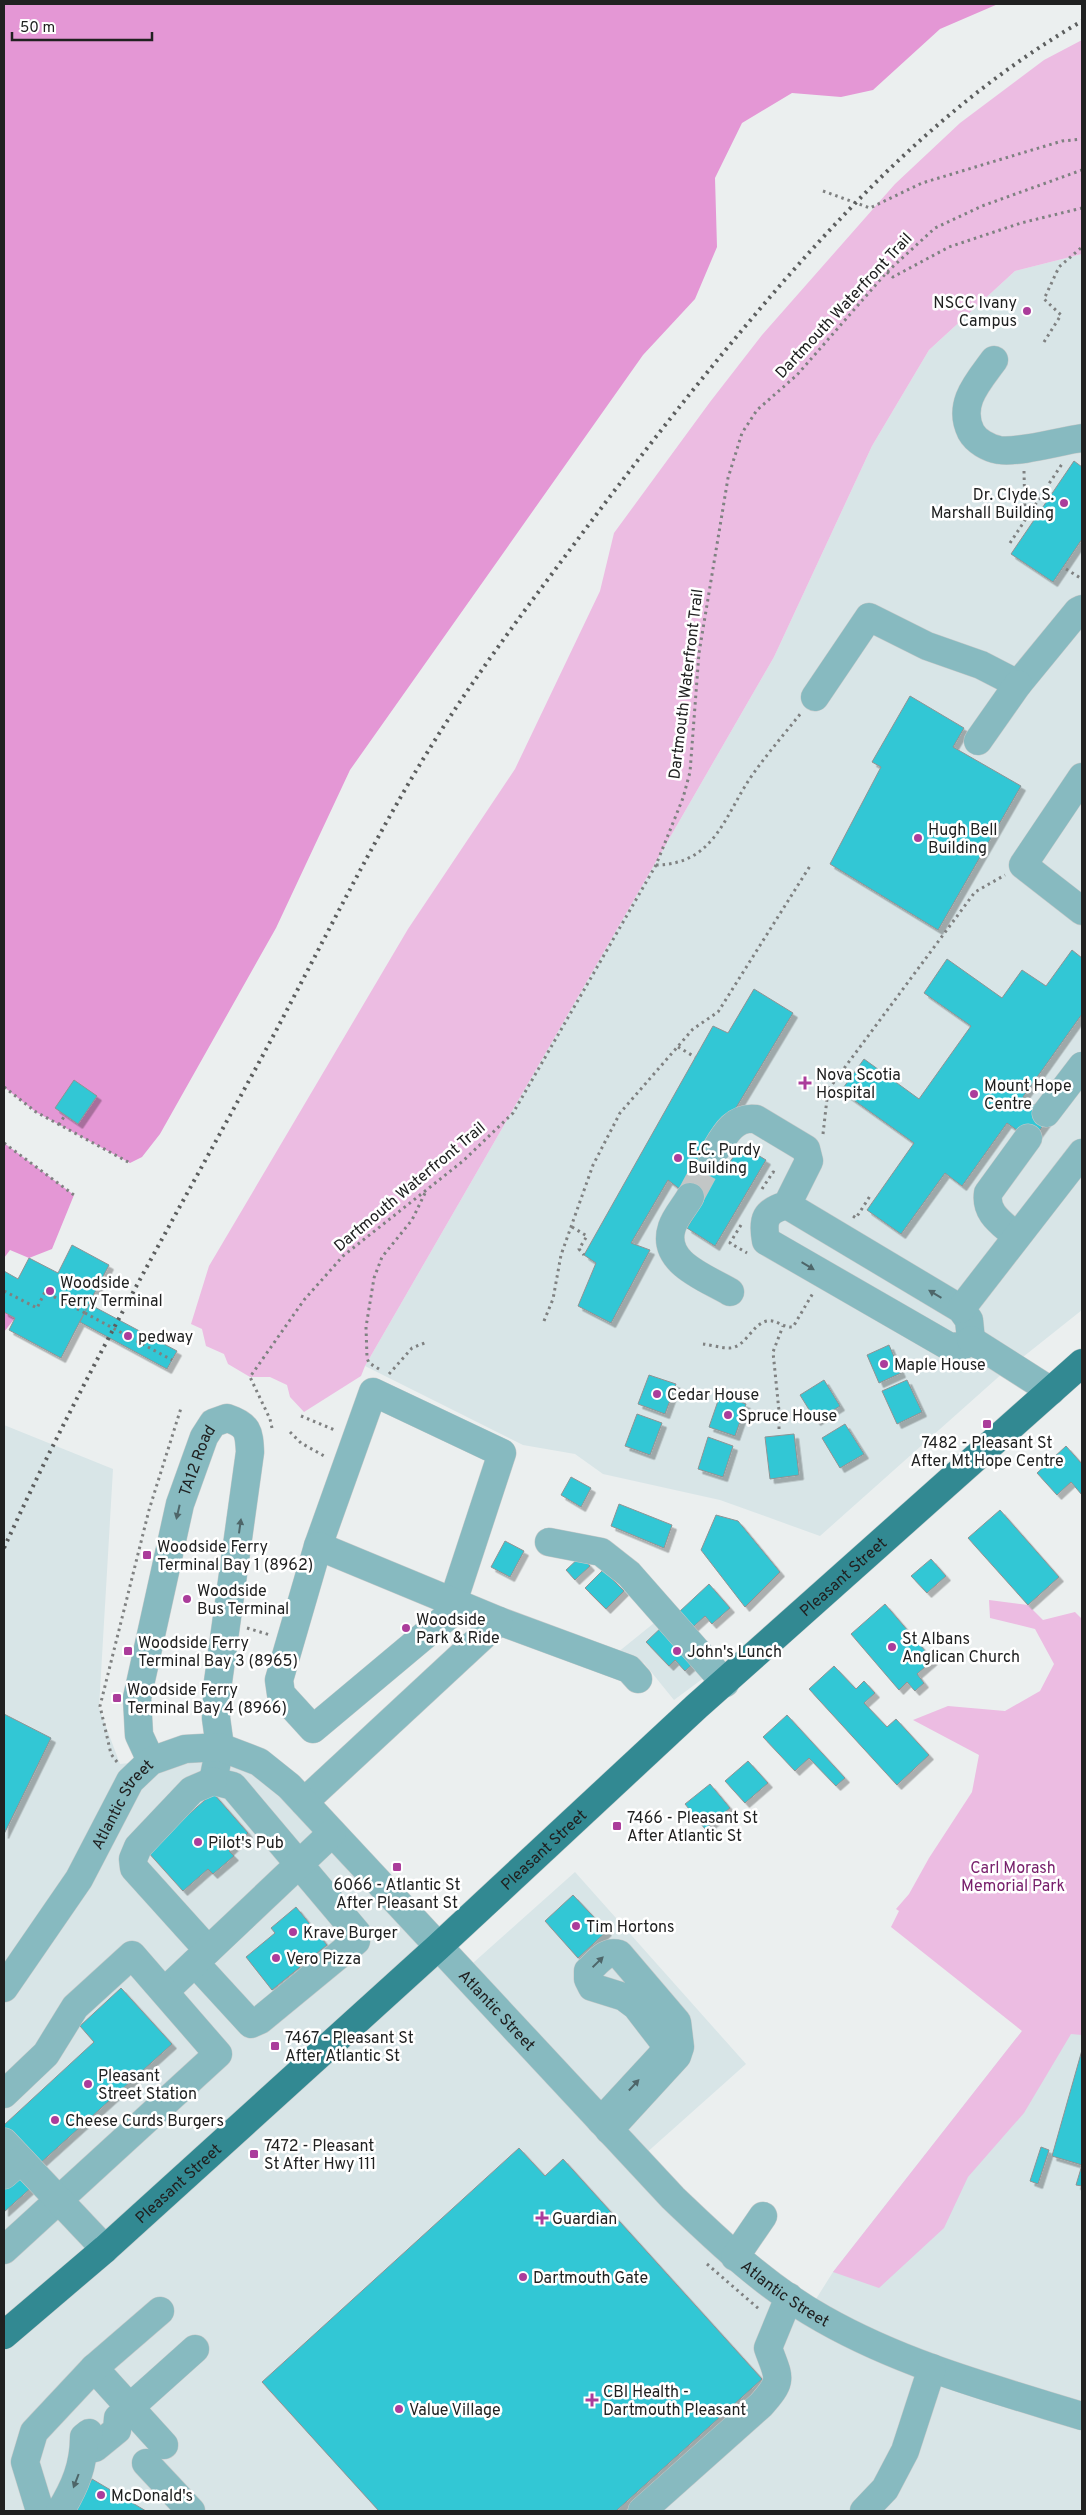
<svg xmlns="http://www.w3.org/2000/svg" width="1086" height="2515" viewBox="0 0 1086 2515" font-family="Overpass,sans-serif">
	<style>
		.built { fill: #d8e5e7 }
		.green { fill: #ecbce2 }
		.water { fill: #e497d5 }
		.building { fill: #30c7d5; stroke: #909394; filter: url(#shadow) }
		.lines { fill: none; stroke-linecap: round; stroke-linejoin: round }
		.minor-tunnel { stroke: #c2c6c6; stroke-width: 28; stroke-dasharray: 28 14; stroke-linecap: butt }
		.minor-casing { stroke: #c6caca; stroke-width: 29 }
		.major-casing { stroke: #c6caca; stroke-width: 29 }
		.path { stroke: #7f8181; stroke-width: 3; stroke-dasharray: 2.5 4; stroke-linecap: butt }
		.minor { stroke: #87bac0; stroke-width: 28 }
		.major { stroke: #328992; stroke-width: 28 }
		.rail { stroke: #5c5e5e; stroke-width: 4; stroke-dasharray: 2.5 5; stroke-linecap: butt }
		.path-bridge { stroke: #7f8181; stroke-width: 3; stroke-dasharray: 2.5 4; stroke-linecap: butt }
		.oneway { fill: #4e6669 }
		.poi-dot { fill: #ab3d9b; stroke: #fff; stroke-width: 2 }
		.labels { text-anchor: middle; stroke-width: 5; stroke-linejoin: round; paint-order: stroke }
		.poi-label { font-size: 16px; fill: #202121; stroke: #fff; text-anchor: start }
		.street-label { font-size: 16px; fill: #202121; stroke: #fff }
		.park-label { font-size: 16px; fill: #78206c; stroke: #fff }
	</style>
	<defs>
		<filter id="shadow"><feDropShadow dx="4.5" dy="4.5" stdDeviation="0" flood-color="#0004"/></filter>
	</defs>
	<rect width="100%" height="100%" fill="#ebefef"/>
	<g class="built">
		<polygon points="1082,254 1082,1310 1004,1372 820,1536 720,1500 603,1474 575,1454 523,1445 365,1366 774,657 872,446 929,350 1015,271"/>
		<polygon points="4,1425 113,1469 99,1708 120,1764 258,1750 464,1971 575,1872 746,2064 635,2163 811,2307 833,2272 1022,2031 1082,1976 1082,2511 4,2511"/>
		<polygon points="664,1615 713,1671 674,1700 644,1663 617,1653"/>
	</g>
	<g class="green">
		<polygon points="1082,40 1082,254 1015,271 929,350 872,446 774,657 365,1366 361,1376 304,1412 290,1397 287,1385 270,1377 250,1377 228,1364 224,1354 206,1346 202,1329 191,1324 209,1266 408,929 515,769 600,591 614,533 710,402 762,335 895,184 960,123 1044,60"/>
		<polygon points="989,1600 1028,1605 1043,1620 1075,1612 1082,1619 1082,2035 1071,2034 1024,2113 968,2177 944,2228 879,2288 833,2272 1022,2031 891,1927 899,1911 896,1909 909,1894 929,1858 972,1792 979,1755 913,1720 948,1706 1005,1711 1040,1691 1054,1664 1035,1629 990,1618"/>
	</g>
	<g class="water">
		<polygon points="4,4 998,4 940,29 873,90 841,97 792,93 742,123 715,178 717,247 695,299 643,355 350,770 276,928 160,1134 142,1157 130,1163 36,1112 4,1087"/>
		<polygon points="4,1143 74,1195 52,1249 29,1258 10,1250 4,1258"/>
		<polygon points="4,1312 15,1318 4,1332"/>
	</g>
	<g class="building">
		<polygon points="1074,461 1082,467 1082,539 1053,582 1011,554"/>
		<polygon points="910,696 964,728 953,747 1021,786 938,930 830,864 881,767 872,762"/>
		<polygon points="1072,950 1082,958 1082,1014 1023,1097 1050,1116 1032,1141 1007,1123 962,1186 945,1173 901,1234 867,1210 914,1143 841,1091 864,1059 919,1099 971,1026 924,993 947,959 1002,998 1022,970 1046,986"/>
		<polygon points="754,989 793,1013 710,1151 712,1156 730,1162 741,1145 766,1160 715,1246 687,1228 703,1201 690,1197 668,1180 631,1243 650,1250 611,1323 578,1306 596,1263 584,1255 713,1026 728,1033"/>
		<polygon points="74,1080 97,1096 78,1124 55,1108"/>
		<polygon points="72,1245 109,1265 61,1358 9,1330 15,1318 4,1312 4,1271 18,1279 29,1258 58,1273"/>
		<polygon points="89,1304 177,1351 167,1369 80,1322"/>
		<polygon points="889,1345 901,1373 879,1383 867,1355"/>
		<polygon points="649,1375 676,1384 665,1414 638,1404"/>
		<polygon points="824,1380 840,1406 816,1421 800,1395"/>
		<polygon points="907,1380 922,1412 897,1424 882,1391"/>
		<polygon points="720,1395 746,1404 735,1436 709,1427"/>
		<polygon points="637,1414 662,1423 650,1455 625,1446"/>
		<polygon points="845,1424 864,1454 840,1468 822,1438"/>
		<polygon points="794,1434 799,1475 770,1479 765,1437"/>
		<polygon points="708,1437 733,1446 723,1477 698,1469"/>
		<polygon points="1066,1446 1082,1464 1082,1495 1071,1482 1057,1495 1037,1473"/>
		<polygon points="571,1477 591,1488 581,1507 561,1495"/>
		<polygon points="619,1504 672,1525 664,1548 611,1526"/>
		<polygon points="1000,1510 1059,1577 1028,1605 968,1538"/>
		<polygon points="716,1515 738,1521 780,1572 745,1607 701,1550"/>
		<polygon points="505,1541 524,1551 510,1577 491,1567"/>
		<polygon points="581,1556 590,1566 575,1580 566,1570"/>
		<polygon points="931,1559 946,1576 927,1593 911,1576"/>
		<polygon points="603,1570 624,1591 606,1609 585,1588"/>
		<polygon points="709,1584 730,1608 712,1624 705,1616 693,1627 679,1612"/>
		<polygon points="885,1604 933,1660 917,1674 924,1683 915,1691 907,1682 899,1690 851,1634"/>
		<polygon points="665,1624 695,1662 685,1671 675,1660 669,1666 646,1642"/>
		<polygon points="834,1666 856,1689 864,1681 875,1693 864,1703 887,1727 896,1719 929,1755 897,1785 809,1689"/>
		<polygon points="4,1714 51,1738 4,1834"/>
		<polygon points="787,1715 845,1778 836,1786 809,1758 795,1771 763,1737"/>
		<polygon points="748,1761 768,1783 745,1803 725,1781"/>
		<polygon points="710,1784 730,1808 705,1829 685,1804"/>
		<polygon points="213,1793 248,1833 229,1851 234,1856 213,1874 208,1869 183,1891 147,1851"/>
		<polygon points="573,1895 607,1931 578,1958 545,1921"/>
		<polygon points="296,1907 327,1945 272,1990 246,1957 275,1933 271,1928"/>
		<polygon points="121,1988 172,2044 37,2166 4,2129 4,2125 94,2042 80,2026"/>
		<polygon points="1082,2050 1082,2186 1076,2185 1082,2165 1052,2156"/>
		<polygon points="1041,2147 1049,2150 1038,2184 1030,2181"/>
		<polygon points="519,2148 545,2176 563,2159 762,2379 616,2511 379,2511 262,2382"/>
		<polygon points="17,2170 32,2187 4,2212 4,2182"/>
		<polygon points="92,2479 146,2511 73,2511"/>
	</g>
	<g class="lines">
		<polyline class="minor-tunnel" points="690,1197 712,1156"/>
		<g class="minor-casing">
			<g id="minor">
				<path d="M994 360C978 382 957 404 971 432 976 441 988 448 999 450 1020 453 1060 441 1082 438"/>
				<polyline points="815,697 869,617 927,646 981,665 1018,684 1078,611 1082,609"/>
				<polyline points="978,741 1018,684"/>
				<polyline points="1082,777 1023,865 1082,911"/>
				<polyline points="1046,1113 1082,1066"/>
				<path d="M712 1156C723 1138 732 1116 756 1119L806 1149 809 1161 787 1205C765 1211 762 1219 766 1241L950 1347 962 1346 971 1340 969 1320 961 1309 787 1205"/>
				<path d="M690 1197C685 1206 675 1217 672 1227 660 1263 707 1278 730 1292"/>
				<path d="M1016 1236C1002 1223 985 1214 988 1193L1028 1138"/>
				<polyline points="961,1309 1082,1153"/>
				<polyline points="971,1340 1051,1391"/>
				<polyline points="549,1542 601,1552 629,1574 725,1683"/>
				<polyline points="453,1602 502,1453 373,1392 318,1546 279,1680 281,1694 313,1729 461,1605"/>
				<polyline points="499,1621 629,1669 638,1679"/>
				<path id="s1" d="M151 1761 139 1735 137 1698 180 1504 204 1437 213 1423 227 1418C248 1425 249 1431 250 1452L218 1682 216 1718 220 1747 213 1781 233 1786 357 1933 356 1941 260 2020 251 2024 195 1963"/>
				<polyline points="304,1802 499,1621 318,1546"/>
				<polyline points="208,1950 134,1868 133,1859 138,1847 192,1790 213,1781"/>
				<path id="s2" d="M4 1988 79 1879 130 1781 151 1761 185 1749 220 1747 259 1762 289 1786 673 2198C720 2243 767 2288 823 2319 904 2365 994 2389 1082 2416"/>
				<polyline points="165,1991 332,1833"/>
				<polyline points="4,2094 46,2054 75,2007 132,1955 218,2054 4,2250"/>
				<path d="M601 2121 661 2056 665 2048 663 2041 636 2006 624 1997 592 1987 588 1979V1971C598 1962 605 1950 619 1954L677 2022 680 2047 677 2056 609 2130"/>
				<polyline points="4,2142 105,2249"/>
				<polyline points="4,2175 21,2160"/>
				<polyline points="735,2257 763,2216"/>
				<polyline points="94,2368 164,2445"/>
				<polyline points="84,2449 95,2448 117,2430 118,2418 195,2349"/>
				<polyline points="146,2463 191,2511"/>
				<polyline points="40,2511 25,2462 34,2432 94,2368 160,2311"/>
				<path d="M60 2511C75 2487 84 2465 84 2437L89 2433"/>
				<path d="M642 2511 761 2405C784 2379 779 2379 768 2348L789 2297"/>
				<polyline points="864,2511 885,2489 905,2451 932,2368"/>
			</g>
		</g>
		<g class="major-casing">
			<g id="major">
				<path id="s3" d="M4 2335 105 2249 438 1947 696 1707 1082 1363"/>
			</g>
		</g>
		<g class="path">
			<polyline points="823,191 870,208 922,183 1062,141 1082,139"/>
			<polyline points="887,272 893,277 949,247 1021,223 1082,208"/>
			<polyline points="1044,342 1061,315 1044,299 1059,267 1082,247"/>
			<polyline points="1024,471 1025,514 1031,518"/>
			<polyline points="1010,543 1062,464"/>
			<polyline points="1066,569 1082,579"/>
			<path d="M656 865C716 864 724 815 753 774 768 753 785 733 801 713"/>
			<polyline points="678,1047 695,1057"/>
			<polyline points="4,1087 36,1112 130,1163"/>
			<polyline points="59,1125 65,1115"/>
			<polyline points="823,1134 828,1090 975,892 1005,875"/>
			<polyline points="4,1143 74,1195"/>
			<polyline points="762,1189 773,1172 778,1174"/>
			<polyline points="853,1216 856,1218 870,1196"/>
			<polyline points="741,1225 730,1243 747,1253"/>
			<polyline points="572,1227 587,1236 579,1249 584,1255"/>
			<polyline points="4,1291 37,1308 45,1292 85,1313"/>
			<polyline points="544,1321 553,1299 561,1255 593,1165 620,1113 693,1029 718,1012 810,866"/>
			<path d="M703 1344C711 1345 721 1348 730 1348 746 1347 752 1324 767 1321 776 1319 783 1328 793 1327L813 1293"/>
			<polyline points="379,1369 369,1363 367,1358 366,1327 374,1278 382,1257 412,1220 426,1191"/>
			<polyline points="389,1374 412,1348 427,1342"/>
			<polyline points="301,1416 337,1431"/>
			<polyline points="272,1428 270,1419 250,1377 304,1300 343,1256 463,1161 513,1113 656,865 683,798 690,772 699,653 728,478 742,433 757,410 797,375 887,272 935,228 982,206 1082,170"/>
			<polyline points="779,1429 779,1411 773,1352 783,1326"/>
			<polyline points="290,1432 301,1443 326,1457"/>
			<polyline points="247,1628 270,1635"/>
			<polyline points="117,1762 111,1754 100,1706 149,1510 181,1408"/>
			<polyline points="707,2264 759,2309"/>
		</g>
		<use href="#minor" class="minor"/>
		<use href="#major" class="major"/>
		<path class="rail" d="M4 1548C78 1386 166 1233 251 1077 306 977 355 874 413 776 466 686 531 602 593 519 654 438 717 358 783 282 873 179 964 90 1082 21"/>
		<polyline class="path-bridge" points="85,1313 172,1360"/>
	</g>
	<defs><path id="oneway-solid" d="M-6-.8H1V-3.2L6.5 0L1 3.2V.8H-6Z" transform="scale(1.25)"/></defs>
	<g class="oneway">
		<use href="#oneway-solid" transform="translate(808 1266) rotate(31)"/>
		<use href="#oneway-solid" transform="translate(935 1294) rotate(-149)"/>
		<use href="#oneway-solid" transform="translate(178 1512) rotate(103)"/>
		<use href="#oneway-solid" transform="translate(240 1526) rotate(-82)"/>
		<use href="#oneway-solid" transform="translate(598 1962) rotate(-44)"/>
		<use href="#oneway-solid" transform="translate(634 2085) rotate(-47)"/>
		<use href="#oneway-solid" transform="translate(76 2481) rotate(111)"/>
	</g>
	<g class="poi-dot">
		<circle cx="1027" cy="311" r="5"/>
		<circle cx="1064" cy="503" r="5"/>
		<circle cx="918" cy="838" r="5"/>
		<path d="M802.5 1075.5h5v5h5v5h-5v5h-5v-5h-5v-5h5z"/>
		<circle cx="974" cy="1094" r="5"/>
		<circle cx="678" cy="1158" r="5"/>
		<circle cx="50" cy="1291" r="5"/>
		<circle cx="128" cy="1336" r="5"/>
		<circle cx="884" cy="1364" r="5"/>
		<circle cx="657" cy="1394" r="5"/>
		<circle cx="728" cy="1415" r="5"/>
		<rect x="982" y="1419" width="10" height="10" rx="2.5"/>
		<rect x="142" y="1550" width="10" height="10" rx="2.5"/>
		<circle cx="187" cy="1599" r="5"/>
		<circle cx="406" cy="1628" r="5"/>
		<circle cx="892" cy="1647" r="5"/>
		<rect x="123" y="1646" width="10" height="10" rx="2.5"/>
		<circle cx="677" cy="1651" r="5"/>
		<rect x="112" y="1693" width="10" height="10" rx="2.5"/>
		<rect x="612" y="1821" width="10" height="10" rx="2.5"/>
		<circle cx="198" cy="1842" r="5"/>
		<rect x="392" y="1862" width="10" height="10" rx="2.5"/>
		<circle cx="576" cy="1926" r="5"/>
		<circle cx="293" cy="1932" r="5"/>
		<circle cx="276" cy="1958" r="5"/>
		<rect x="270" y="2041" width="10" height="10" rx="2.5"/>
		<circle cx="88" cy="2084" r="5"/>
		<circle cx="55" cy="2120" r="5"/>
		<rect x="249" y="2149" width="10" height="10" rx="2.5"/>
		<path d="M539.5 2210.5h5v5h5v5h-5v5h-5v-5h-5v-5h5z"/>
		<circle cx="523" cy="2277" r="5"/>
		<path d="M589.5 2392.5h5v5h5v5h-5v5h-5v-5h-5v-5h5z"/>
		<circle cx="399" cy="2409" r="5"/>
		<circle cx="101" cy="2495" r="5"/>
	</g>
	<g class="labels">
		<g class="poi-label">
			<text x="1017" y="308" text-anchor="end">NSCC Ivany<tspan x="1017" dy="18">Campus</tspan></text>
			<text x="1054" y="500" text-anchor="end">Dr. Clyde S.<tspan x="1054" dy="18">Marshall Building</tspan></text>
			<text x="928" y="835">Hugh Bell<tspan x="928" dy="18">Building</tspan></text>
			<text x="816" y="1080">Nova Scotia<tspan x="816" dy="18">Hospital</tspan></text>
			<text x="984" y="1091">Mount Hope<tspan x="984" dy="18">Centre</tspan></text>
			<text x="688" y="1155">E.C. Purdy<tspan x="688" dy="18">Building</tspan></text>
			<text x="60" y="1288">Woodside<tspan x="60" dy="18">Ferry Terminal</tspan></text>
			<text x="138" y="1342">pedway</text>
			<text x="894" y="1370">Maple House</text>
			<text x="667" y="1400">Cedar House</text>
			<text x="738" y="1421">Spruce House</text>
			<text x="987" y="1448" text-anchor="middle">7482 - Pleasant St<tspan x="987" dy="18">After Mt Hope Centre</tspan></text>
			<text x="157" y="1552">Woodside Ferry<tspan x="157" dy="18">Terminal Bay 1 (8962)</tspan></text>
			<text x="197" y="1596">Woodside<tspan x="197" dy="18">Bus Terminal</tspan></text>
			<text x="416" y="1625">Woodside<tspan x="416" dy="18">Park &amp; Ride</tspan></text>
			<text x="902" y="1644">St Albans<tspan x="902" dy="18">Anglican Church</tspan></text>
			<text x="138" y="1648">Woodside Ferry<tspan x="138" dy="18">Terminal Bay 3 (8965)</tspan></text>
			<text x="687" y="1657">John's Lunch</text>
			<text x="127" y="1695">Woodside Ferry<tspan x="127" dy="18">Terminal Bay 4 (8966)</tspan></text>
			<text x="627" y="1823">7466 - Pleasant St<tspan x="627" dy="18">After Atlantic St</tspan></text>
			<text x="208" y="1848">Pilot's Pub</text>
			<text x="397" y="1890" text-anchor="middle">6066 - Atlantic St<tspan x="397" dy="18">After Pleasant St</tspan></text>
			<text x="586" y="1932">Tim Hortons</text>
			<text x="303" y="1938">Krave Burger</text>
			<text x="286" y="1964">Vero Pizza</text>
			<text x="285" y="2043">7467 - Pleasant St<tspan x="285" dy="18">After Atlantic St</tspan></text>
			<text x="98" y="2081">Pleasant<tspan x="98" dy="18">Street Station</tspan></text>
			<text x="65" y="2126">Cheese Curds Burgers</text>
			<text x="264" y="2151">7472 - Pleasant<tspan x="264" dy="18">St After Hwy 111</tspan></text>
			<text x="552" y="2224">Guardian</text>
			<text x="533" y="2283">Dartmouth Gate</text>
			<text x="603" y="2397">CBI Health -<tspan x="603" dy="18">Dartmouth Pleasant</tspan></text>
			<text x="409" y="2415">Value Village</text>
			<text x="111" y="2501">McDonald's</text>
		</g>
		<g class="street-label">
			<text transform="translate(843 305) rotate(-47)" y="6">Dartmouth Waterfront Trail</text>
			<text transform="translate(685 684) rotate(-83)" y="6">Dartmouth Waterfront Trail</text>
			<text transform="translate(409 1186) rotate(-40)" y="6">Dartmouth Waterfront Trail</text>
			<text dy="6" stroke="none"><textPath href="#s1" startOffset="311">TA12 Road</textPath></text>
			<text dy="6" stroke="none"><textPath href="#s3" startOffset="1131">Pleasant Street</textPath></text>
			<text dy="6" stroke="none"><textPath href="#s2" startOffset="219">Atlantic Street</textPath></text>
			<text dy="6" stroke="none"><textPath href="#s3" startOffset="726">Pleasant Street</textPath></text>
			<text dy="6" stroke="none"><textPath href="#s2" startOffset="729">Atlantic Street</textPath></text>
			<text dy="6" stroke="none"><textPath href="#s3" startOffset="231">Pleasant Street</textPath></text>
			<text dy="6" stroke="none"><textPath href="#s2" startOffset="1134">Atlantic Street</textPath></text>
		</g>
		<g class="park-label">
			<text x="1013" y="1873">Carl Morash<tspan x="1013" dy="18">Memorial Park</tspan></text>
		</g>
	</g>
	<rect width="1086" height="2515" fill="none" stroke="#202121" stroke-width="10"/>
	<path d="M12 32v8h140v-8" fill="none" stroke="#202121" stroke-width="2.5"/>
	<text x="20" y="32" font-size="15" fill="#202121" stroke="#ffffff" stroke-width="4" paint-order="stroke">50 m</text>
</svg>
